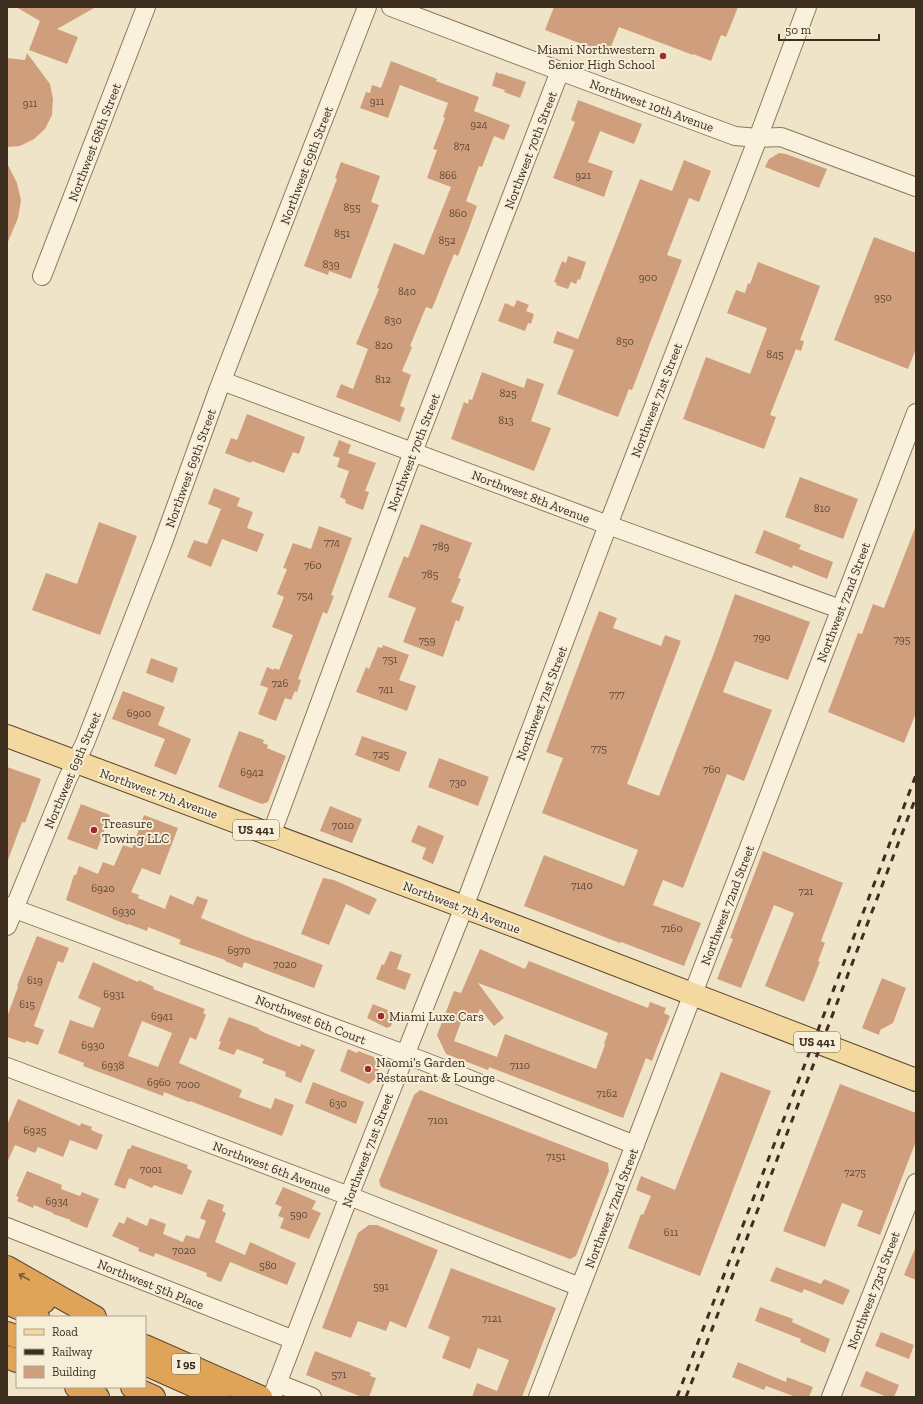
<svg xmlns="http://www.w3.org/2000/svg" width="923" height="1404" viewBox="0 0 923 1404" font-family="'Zilla Slab',serif">
	<style>
		.building { fill: #cf9f7d; fill-rule: evenodd }
		.lines { fill: none; stroke-linecap: round; stroke-linejoin: round }
		.minor-casing { stroke: #8d765c; stroke-width: 20 }
		.major-casing { stroke: #5b4430; stroke-width: 24 }
		.highway-casing { stroke: #5b4430; stroke-width: 24 }
		.minor { stroke: #faf1dc; stroke-width: 18 }
		.major { stroke: #f3d9a0; stroke-width: 22 }
		.highway { stroke: #e0a458; stroke-width: 22 }
		.rail { stroke: #3d2e20; stroke-width: 3; stroke-dasharray: 7 7; stroke-linecap: butt }
		.oneway { stroke: #7e5d36 }
		.poi-dot { fill: #9e2a2b; stroke: #f7eed8; stroke-width: 1.5 }
		.labels { text-anchor: middle; stroke-width: 4; stroke-linejoin: round; paint-order: stroke }
		.number-label { font-size: 11px; fill: #624a37 }
		.shield { fill: #f7eed8; stroke: #756857; stroke-width: 1 }
		.shield-label { font-size: 12px; font-weight: bold; fill: #3d2e20 }
		.poi-label { font-size: 13px; fill: #3d2e20; stroke: #f7eed8; text-anchor: start }
		.street-label { font-size: 13px; fill: #3d2e20; stroke: #f7eed8 }
	</style>
	<rect width="100%" height="100%" fill="#f0e4c8"/>
	<g class="building">
		<polygon points="16,7 96,7 57,29 78,37 67,64 29,50 40,21"/>
		<polygon points="554,7 738,7 726,37 721,35 711,61 693,54 693,55 619,27 608,54 545,30"/>
		<polygon points="27,53 50,84 53,99 52,115 45,129 34,139 20,146 7,147 7,58 25,60"/>
		<polygon points="391,61 437,79 436,81 479,97 474,111 510,125 504,140 494,136 482,167 479,166 466,201 477,206 469,228 458,256 454,254 432,309 426,307 410,346 412,347 402,371 411,375 400,406 405,408 400,422 336,397 341,384 353,389 368,349 356,344 379,289 377,288 394,243 424,255 451,187 427,178 437,150 433,149 445,118 443,117 448,103 400,85 388,118 360,108 366,92 370,93 372,85 381,88"/>
		<polygon points="496,72 500,74 500,73 526,82 520,98 504,92 505,90 492,86"/>
		<polygon points="578,100 642,124 634,144 600,131 588,162 613,171 604,197 553,178 575,122 571,120"/>
		<polygon points="779,153 786,154 827,169 819,188 765,167 769,159"/>
		<polygon points="684,160 711,171 699,202 689,198 667,255 682,260 632,390 629,389 618,417 557,394 574,350 553,343 557,331 578,339 640,179 672,191"/>
		<polygon points="341,162 380,176 371,202 379,205 351,279 329,271 328,275 304,266 337,179 335,178"/>
		<polygon points="7,163 17,183 21,200 18,218 7,244"/>
		<polygon points="874,237 916,253 916,349 908,369 834,340"/>
		<polygon points="568,256 586,262 580,280 578,279 576,284 571,282 568,289 556,285 557,283 554,282 562,261 566,263"/>
		<polygon points="758,262 820,286 800,340 804,341 801,351 796,349 770,415 776,417 764,449 683,419 706,357 750,374 767,328 727,313 736,290 745,293 748,283 750,284"/>
		<polygon points="517,300 529,305 526,311 534,314 531,324 528,323 525,331 498,321 505,303 514,307"/>
		<polygon points="482,372 524,388 527,378 544,384 531,421 551,428 534,471 451,439 464,402 468,404 469,399 472,400"/>
		<polygon points="247,414 305,437 299,454 293,452 284,473 252,461 251,463 225,453 231,438 237,440"/>
		<polygon points="339,440 351,445 348,453 376,463 365,491 369,492 363,510 345,503 346,500 340,497 349,471 337,467 340,458 333,456"/>
		<polygon points="800,477 858,499 843,539 785,517"/>
		<polygon points="214,488 240,498 237,506 253,512 247,528 264,534 257,552 222,539 211,567 187,557 194,540 207,544 221,509 208,504"/>
		<polygon points="99,522 137,536 100,635 32,610 46,573 77,584"/>
		<polygon points="421,524 472,543 458,578 461,579 451,602 464,607 459,622 456,620 443,657 403,642 416,608 388,597 404,556 408,558"/>
		<polygon points="319,526 352,538 331,595 334,596 327,614 323,612 310,647 298,679 301,680 297,692 295,691 291,700 285,698 276,721 258,714 268,688 260,685 267,667 274,670 274,668 279,670 293,635 272,627 284,597 277,594 287,569 283,568 293,543 311,549"/>
		<polygon points="915,528 916,713 904,743 828,712 858,633 862,634 873,604 884,608"/>
		<polygon points="764,530 801,545 799,549 833,562 827,579 793,565 792,568 755,553"/>
		<polygon points="735,594 810,622 788,680 735,661 723,692 772,710 744,781 727,774 683,888 663,880 653,905 701,923 684,966 621,942 620,943 524,906 544,855 624,886 638,850 542,813 563,758 546,752 599,611 617,618 613,628 661,646 665,635 681,641 627,784 659,796 714,653"/>
		<polygon points="383,645 409,655 399,680 416,686 407,711 356,692 366,667 369,669 378,647 382,648"/>
		<polygon points="151,658 178,668 173,683 146,673"/>
		<polygon points="123,691 165,707 158,725 191,739 176,775 154,766 165,739 112,719"/>
		<polygon points="239,731 264,740 263,743 268,745 267,748 286,756 268,802 262,804 218,787"/>
		<polygon points="362,736 407,752 399,772 355,755"/>
		<polygon points="439,758 489,777 478,806 428,787"/>
		<polygon points="7,767 41,779 25,823 22,822 8,860 7,859"/>
		<polygon points="81,804 110,815 97,850 67,839"/>
		<polygon points="330,806 362,819 352,843 320,831"/>
		<polygon points="144,815 178,828 160,875 142,868 131,892 139,895 138,898 165,909 170,895 193,905 197,896 208,900 201,918 257,941 257,940 323,965 314,988 244,962 242,968 225,961 225,960 179,944 181,940 148,927 147,931 128,924 128,925 66,900 74,875 76,875 79,866 98,874 103,862 114,866 123,845 132,848"/>
		<polygon points="418,825 444,836 433,864 422,859 426,848 411,842"/>
		<polygon points="763,851 843,883 821,941 825,943 818,961 820,962 804,1002 765,986 794,913 774,905 741,988 717,979 733,939 730,938"/>
		<polygon points="323,878 334,880 377,899 369,915 346,904 329,945 301,934"/>
		<polygon points="37,936 69,948 63,963 58,961 34,1026 44,1030 38,1045 26,1041 25,1043 7,1037 7,1017 18,987 17,986"/>
		<path d="M480 949 525 969 529 961 648 1008 650 1002 666 1008 664 1013 670 1016 658 1045 652 1061 646 1058 623 1118 489 1067 488 1070 446 1054 437 1035 454 991 461 993ZM478 983 508 994 608 1033 604 1044 605 1045 596 1069 505 1034 497 1057 454 1041 464 1014 476 1018 480 1009 494 1026 504 1018Z"/>
		<polygon points="390,951 402,955 397,969 411,974 405,990 376,979 382,964 384,965"/>
		<path d="M93 962 138 982 139 980 154 987 153 989 205 1009 203 1013 206 1015 196 1040 190 1037 179 1063 242 1090 239 1097 271 1109 275 1098 294 1105 282 1136 190 1101 189 1102 164 1092 163 1096 83 1066 84 1063 58 1053 70 1020 93 1028 101 1008 78 998ZM142 1021 172 1033 158 1067 128 1056Z"/>
		<polygon points="882,978 906,988 893,1023 880,1030 879,1035 862,1028"/>
		<polygon points="373,1004 395,1013 391,1026 387,1028 367,1018"/>
		<polygon points="229,1017 259,1028 258,1029 265,1033 300,1047 301,1044 315,1050 301,1083 285,1076 286,1072 262,1063 264,1059 237,1049 234,1055 218,1049 221,1042 219,1041"/>
		<polygon points="348,1049 357,1053 358,1051 374,1057 379,1068 375,1079 369,1084 340,1071"/>
		<polygon points="721,1072 771,1091 700,1276 628,1248 641,1214 643,1215 651,1196 636,1190 641,1176 675,1190"/>
		<polygon points="313,1082 364,1102 356,1124 305,1103"/>
		<polygon points="840,1084 916,1113 916,1141 880,1235 857,1226 863,1211 842,1203 825,1247 783,1231"/>
		<polygon points="420,1090 608,1163 609,1171 576,1256 570,1259 381,1187 379,1181 414,1095"/>
		<polygon points="18,1099 80,1126 81,1123 92,1127 91,1130 103,1135 97,1150 70,1140 63,1157 38,1147 35,1153 15,1145 7,1163 7,1125"/>
		<polygon points="132,1145 188,1165 187,1168 192,1171 182,1195 154,1185 152,1188 129,1178 125,1189 114,1185 128,1149 130,1149"/>
		<polygon points="27,1171 62,1185 61,1189 80,1196 82,1192 99,1199 87,1228 70,1221 71,1220 53,1214 53,1213 34,1205 33,1208 17,1201 19,1197 16,1196"/>
		<polygon points="283,1187 316,1201 312,1209 321,1213 309,1239 280,1228 284,1218 278,1216 282,1207 275,1204"/>
		<polygon points="208,1199 224,1205 222,1211 226,1213 215,1242 245,1255 250,1242 296,1263 287,1285 230,1262 221,1282 206,1276 207,1273 155,1253 154,1257 138,1251 139,1248 112,1236 119,1222 124,1224 127,1217 147,1226 150,1218 166,1224 163,1234 183,1242 186,1235 199,1239 206,1221 200,1218"/>
		<polygon points="369,1225 377,1225 438,1250 406,1328 390,1321 386,1331 358,1321 351,1338 322,1328 358,1233"/>
		<polygon points="916,1246 916,1280 904,1275"/>
		<polygon points="776,1267 821,1284 824,1279 850,1290 843,1305 804,1289 802,1293 770,1281"/>
		<polygon points="451,1268 556,1308 522,1397 472,1397 477,1383 497,1391 509,1360 478,1348 470,1369 442,1358 450,1337 428,1328"/>
		<polygon points="760,1307 793,1319 792,1322 830,1339 825,1353 800,1342 801,1339 755,1321"/>
		<polygon points="881,1332 914,1345 909,1359 875,1346"/>
		<polygon points="315,1351 371,1373 370,1376 376,1378 369,1397 362,1397 306,1375"/>
		<polygon points="738,1362 786,1382 787,1377 813,1387 809,1397 796,1397 766,1386 764,1390 732,1377"/>
		<polygon points="866,1371 899,1385 894,1397 887,1397 860,1386"/>
	</g>
	<g class="lines">
		<g class="minor-casing">
			<g id="minor">
				<polyline points="391,7 560,71 735,136 758,138 781,137 916,187"/>
				<polyline points="42,276 146,7"/>
				<polyline points="222,381 608,525 840,609"/>
				<polyline points="271,835 413,452 560,71"/>
				<polyline points="7,906 423,1061 635,1145"/>
				<polyline points="7,926 67,780 85,743 162,545 219,388 367,7"/>
				<polyline points="7,1067 349,1196 580,1287"/>
				<polyline points="7,1227 294,1340"/>
				<polyline points="277,1383 312,1397"/>
				<polyline points="272,1397 349,1196 464,907 608,525 758,138 807,7"/>
				<polyline points="538,1397 916,413"/>
				<polyline points="831,1397 916,1183"/>
			</g>
		</g>
		<g class="major-casing">
			<polyline id="major" points="7,736 523,929 916,1080"/>
		</g>
		<g class="highway-casing">
			<g id="highway">
				<polyline points="7,1267 95,1317"/>
				<polyline points="7,1286 44,1302"/>
				<polyline points="7,1303 38,1317"/>
				<polyline points="7,1333 17,1337"/>
				<polyline points="145,1346 261,1397"/>
				<polyline points="7,1357 17,1361"/>
				<polyline points="145,1364 219,1397"/>
				<polyline points="76,1387 98,1397"/>
				<polyline points="132,1387 154,1397"/>
			</g>
		</g>
		<use href="#minor" class="minor"/>
		<use href="#major" class="major"/>
		<use href="#highway" class="highway"/>
		<g class="rail">
			<polyline points="677,1397 916,775"/>
			<polyline points="686,1397 916,797"/>
		</g>
	</g>
	<defs><path id="oneway-shaft" d="M-6 0H5M1.5-3L5.5 0L1.5 3" fill="none" stroke-width="1.6" stroke-linecap="round" stroke-linejoin="round"/></defs>
	<use class="oneway" href="#oneway-shaft" transform="translate(24 1277) rotate(-150)"/>
	<g class="poi-dot">
		<circle cx="663" cy="56" r="4"/>
		<circle cx="94" cy="830" r="4"/>
		<circle cx="381" cy="1016" r="4"/>
		<circle cx="368" cy="1069" r="4"/>
	</g>
	<g class="labels">
		<g class="number-label">
			<text x="377" y="105">911</text>
			<text x="30" y="107">911</text>
			<text x="479" y="128">924</text>
			<text x="462" y="150">874</text>
			<text x="448" y="179">866</text>
			<text x="583" y="179">921</text>
			<text x="352" y="211">855</text>
			<text x="458" y="217">860</text>
			<text x="342" y="237">851</text>
			<text x="447" y="244">852</text>
			<text x="331" y="268">839</text>
			<text x="648" y="281">900</text>
			<text x="407" y="295">840</text>
			<text x="883" y="301">950</text>
			<text x="393" y="324">830</text>
			<text x="625" y="345">850</text>
			<text x="384" y="349">820</text>
			<text x="775" y="358">845</text>
			<text x="383" y="383">812</text>
			<text x="508" y="397">825</text>
			<text x="506" y="424">813</text>
			<text x="822" y="512">810</text>
			<text x="332" y="546">774</text>
			<text x="441" y="550">789</text>
			<text x="313" y="569">760</text>
			<text x="430" y="578">785</text>
			<text x="305" y="599">754</text>
			<text x="762" y="641">790</text>
			<text x="902" y="643">795</text>
			<text x="427" y="644">759</text>
			<text x="390" y="663">751</text>
			<text x="280" y="687">726</text>
			<text x="386" y="693">741</text>
			<text x="617" y="698">777</text>
			<text x="139" y="717">6900</text>
			<text x="599" y="752">775</text>
			<text x="381" y="758">725</text>
			<text x="712" y="773">760</text>
			<text x="252" y="776">6942</text>
			<text x="458" y="786">730</text>
			<text x="343" y="829">7010</text>
			<text x="582" y="889">7140</text>
			<text x="103" y="892">6920</text>
			<text x="806" y="895">721</text>
			<text x="124" y="915">6930</text>
			<text x="672" y="932">7160</text>
			<text x="239" y="954">6970</text>
			<text x="285" y="968">7020</text>
			<text x="35" y="984">619</text>
			<text x="114" y="998">6931</text>
			<text x="27" y="1008">615</text>
			<text x="162" y="1020">6941</text>
			<text x="93" y="1049">6930</text>
			<text x="113" y="1069">6938</text>
			<text x="520" y="1069">7110</text>
			<text x="159" y="1086">6960</text>
			<text x="188" y="1088">7000</text>
			<text x="607" y="1097">7162</text>
			<text x="338" y="1107">630</text>
			<text x="438" y="1124">7101</text>
			<text x="35" y="1134">6925</text>
			<text x="556" y="1160">7151</text>
			<text x="151" y="1173">7001</text>
			<text x="855" y="1176">7275</text>
			<text x="57" y="1205">6934</text>
			<text x="299" y="1218">590</text>
			<text x="671" y="1236">611</text>
			<text x="184" y="1254">7020</text>
			<text x="268" y="1269">580</text>
			<text x="381" y="1290">591</text>
			<text x="492" y="1322">7121</text>
			<text x="339" y="1378">571</text>
		</g>
		<g class="shield">
			<rect x="233" y="820" width="46" height="20" rx="3"/>
			<rect x="794" y="1032" width="46" height="20" rx="3"/>
			<rect x="172" y="1354" width="28" height="20" rx="3"/>
		</g>
		<g class="shield-label">
			<text x="256" y="834">US 441</text>
			<text x="817" y="1046">US 441</text>
			<text x="186" y="1368">I 95</text>
		</g>
		<g class="poi-label">
			<text x="655" y="54" text-anchor="end">Miami Northwestern<tspan x="655" dy="15">Senior High School</tspan></text>
			<text x="102" y="828">Treasure<tspan x="102" dy="15">Towing LLC</tspan></text>
			<text x="389" y="1021">Miami Luxe Cars</text>
			<text x="376" y="1067">Naomi’s Garden<tspan x="376" dy="15">Restaurant &amp; Lounge</tspan></text>
		</g>
		<g class="street-label">
			<text transform="translate(652 105) rotate(20)" y="5">Northwest 10th Avenue</text>
			<text transform="translate(94 142) rotate(-69)" y="5">Northwest 68th Street</text>
			<text transform="translate(530 150) rotate(-69)" y="5">Northwest 70th Street</text>
			<text transform="translate(306 165) rotate(-69)" y="5">Northwest 69th Street</text>
			<text transform="translate(656 400) rotate(-69)" y="5">Northwest 71st Street</text>
			<text transform="translate(413 452) rotate(-69)" y="5">Northwest 70th Street</text>
			<text transform="translate(190 468) rotate(-70)" y="5">Northwest 69th Street</text>
			<text transform="translate(531 496) rotate(21)" y="5">Northwest 8th Avenue</text>
			<text transform="translate(843 602) rotate(-69)" y="5">Northwest 72nd Street</text>
			<text transform="translate(541 703) rotate(-69)" y="5">Northwest 71st Street</text>
			<text transform="translate(72 770) rotate(-67)" y="5">Northwest 69th Street</text>
			<text transform="translate(159 793) rotate(20)" y="5">Northwest 7th Avenue</text>
			<text transform="translate(727 905) rotate(-69)" y="5">Northwest 72nd Street</text>
			<text transform="translate(462 907) rotate(21)" y="5">Northwest 7th Avenue</text>
			<text transform="translate(311 1019) rotate(21)" y="5">Northwest 6th Court</text>
			<text transform="translate(367 1150) rotate(-69)" y="5">Northwest 71st Street</text>
			<text transform="translate(272 1167) rotate(21)" y="5">Northwest 6th Avenue</text>
			<text transform="translate(611 1208) rotate(-69)" y="5">Northwest 72nd Street</text>
			<text transform="translate(151 1284) rotate(22)" y="5">Northwest 5th Place</text>
			<text transform="translate(873 1290) rotate(-69)" y="5">Northwest 73rd Street</text>
		</g>
	</g>
	<rect width="923" height="1404" fill="none" stroke="#3d2e20" stroke-width="16"/>
	<rect x="16" y="1316" width="130" height="72" fill="#f7eed8" stroke="#ada18e"/>
	<rect x="24" y="1329" width="20" height="6" fill="#f3d9a0" stroke="#ada18e"/>
	<text x="52" y="1336" font-size="12" fill="#3d2e20">Road</text>
	<rect x="24" y="1349" width="20" height="6" fill="#3d2e20" stroke="#ada18e"/>
	<text x="52" y="1356" font-size="12" fill="#3d2e20">Railway</text>
	<rect x="24" y="1366" width="20" height="12" fill="#cf9f7d" stroke="#ada18e"/>
	<text x="52" y="1376" font-size="12" fill="#3d2e20">Building</text>
	<path d="M779 34v6h100v-6" fill="none" stroke="#3d2e20" stroke-width="2"/>
	<text x="785" y="34" font-size="12" fill="#3d2e20" stroke="#f7eed8" stroke-width="3" paint-order="stroke">50 m</text>
</svg>
